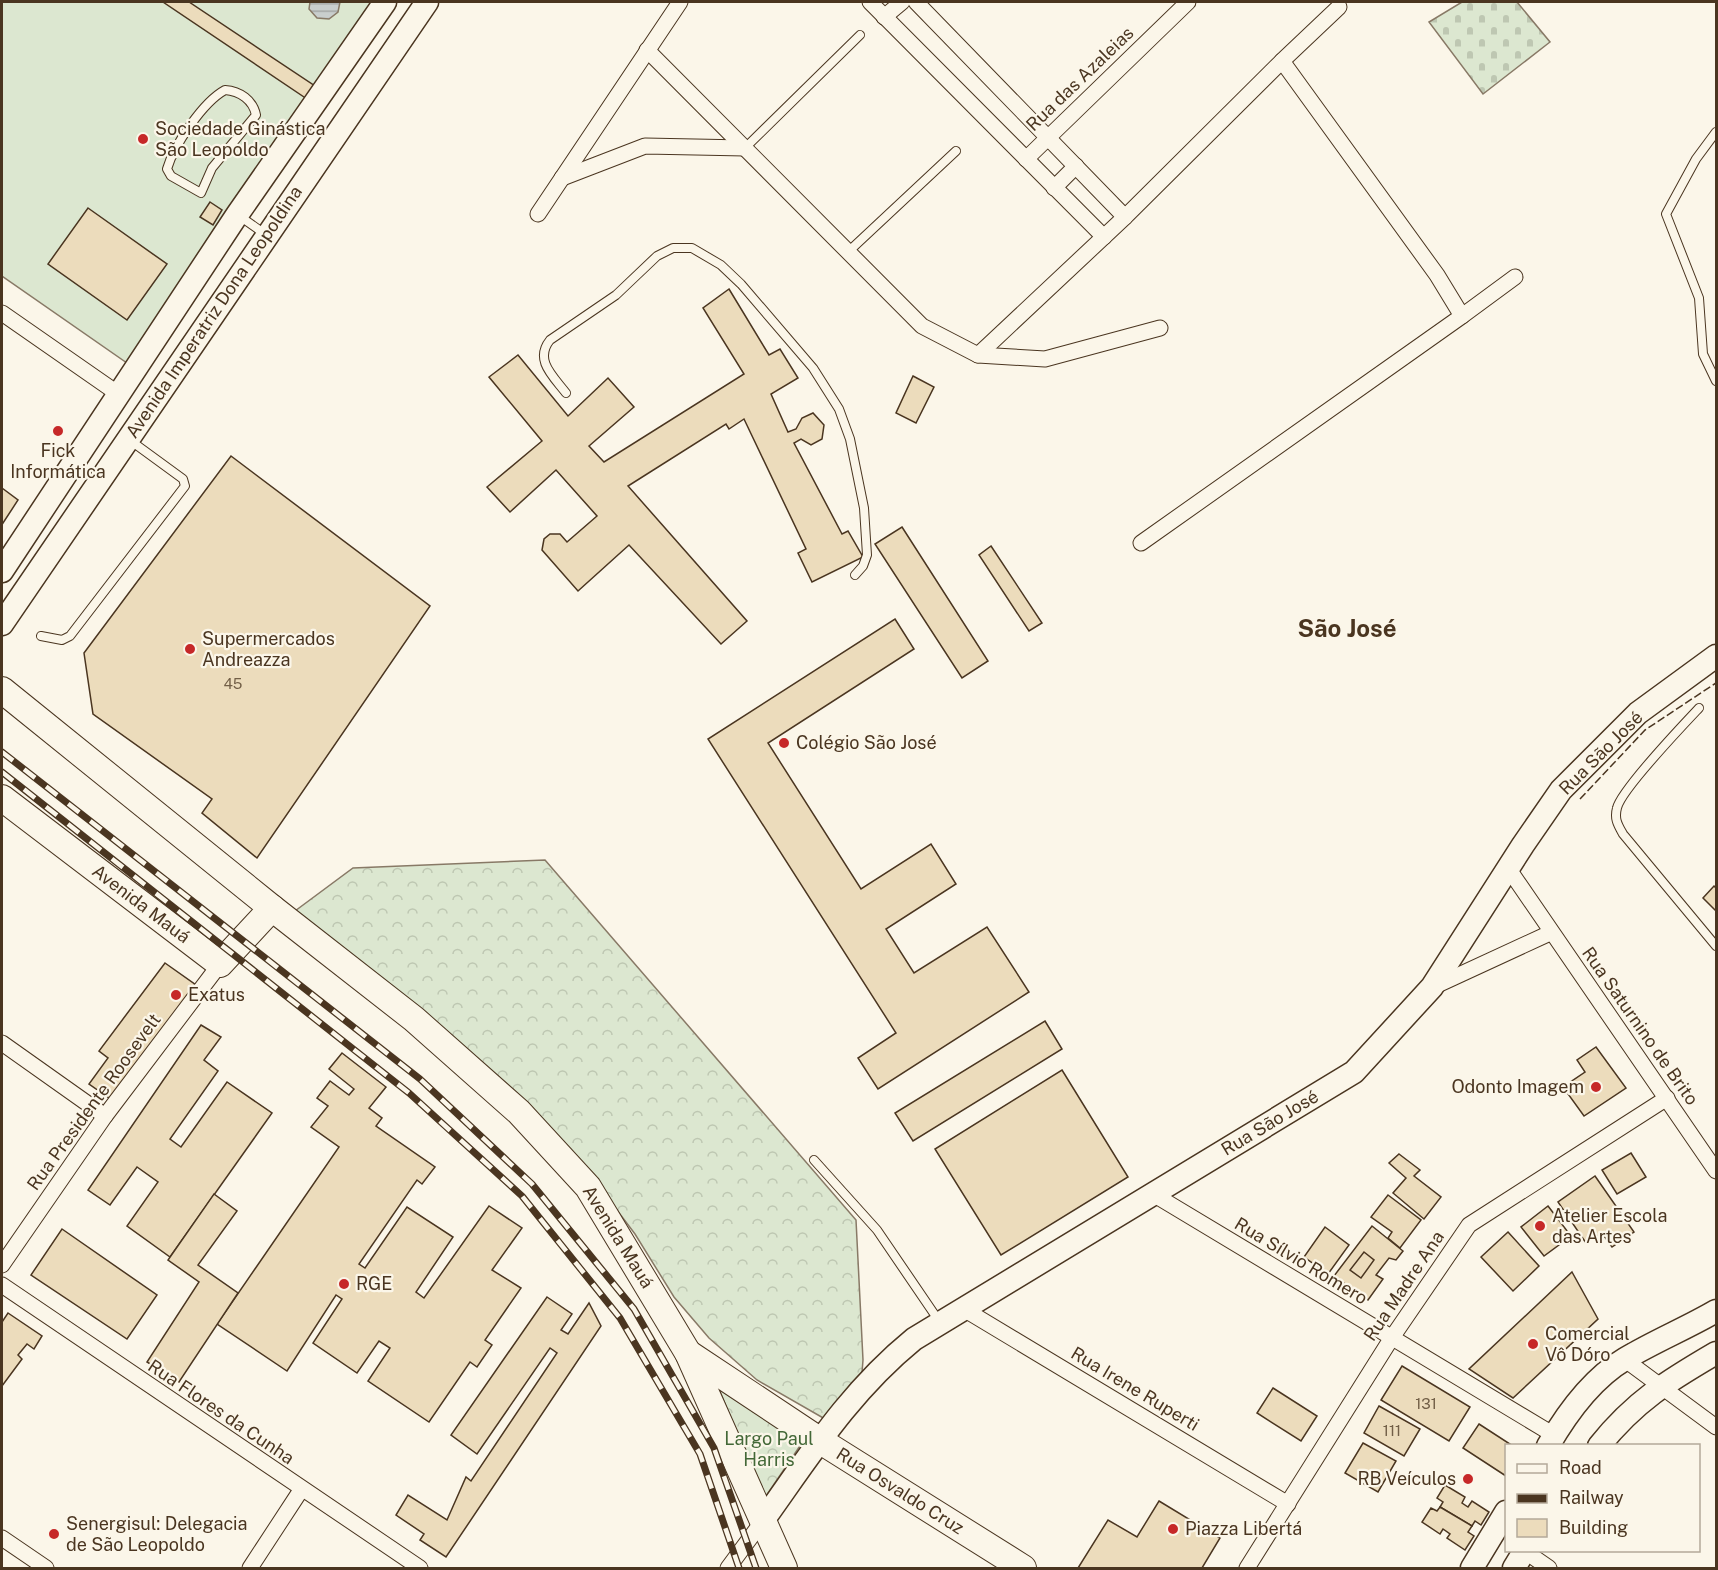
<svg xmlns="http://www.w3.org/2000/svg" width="1718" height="1570" viewBox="0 0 1718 1570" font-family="'Public Sans',sans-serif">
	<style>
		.forest { fill: url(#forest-crowns); stroke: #887966; stroke-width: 1.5 }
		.cemetery { fill: url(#cemetery-stones); stroke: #887966; stroke-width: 1.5 }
		.garden { fill: #dce7d0; stroke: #887966; stroke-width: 1.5 }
		.water { fill: url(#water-rules); stroke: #887966; stroke-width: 1.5 }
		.building { fill: #ecdcbc; stroke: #4a3520; stroke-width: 1.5 }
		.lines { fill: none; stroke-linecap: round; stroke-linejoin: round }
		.lane-casing { stroke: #4a3520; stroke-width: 10 }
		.street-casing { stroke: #4a3520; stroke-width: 17 }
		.secondary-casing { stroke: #4a3520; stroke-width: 25 }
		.primary-casing { stroke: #4a3520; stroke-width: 28 }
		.lane { stroke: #fbf6e9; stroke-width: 8 }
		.street { stroke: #fbf6e9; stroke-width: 15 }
		.secondary { stroke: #fbf6e9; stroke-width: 22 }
		.primary { stroke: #fbf6e9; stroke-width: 26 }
		.rail-casing { stroke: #4a3520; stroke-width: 7 }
		.rail { stroke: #fbf6e9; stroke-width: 4.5; stroke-dasharray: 14; stroke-linecap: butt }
		.fence { stroke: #4a3520; stroke-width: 1.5; stroke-dasharray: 8 3; stroke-linecap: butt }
		.poi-dot { fill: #c62828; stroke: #fbf6e9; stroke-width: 2 }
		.labels { text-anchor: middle; stroke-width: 4.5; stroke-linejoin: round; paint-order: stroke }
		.number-label { font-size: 15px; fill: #725f47 }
		.street-label { font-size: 18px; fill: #4a3520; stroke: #fbf6e9 }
		.poi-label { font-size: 18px; fill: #4a3520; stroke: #fbf6e9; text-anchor: start }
		.park-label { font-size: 18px; fill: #436837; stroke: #fbf6e9 }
		.district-label { font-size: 24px; font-weight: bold; fill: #4a3520; stroke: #fbf6e9 }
	</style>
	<defs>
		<pattern id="forest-crowns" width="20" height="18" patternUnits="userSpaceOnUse" patternTransform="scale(1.5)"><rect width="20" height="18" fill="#dce7d0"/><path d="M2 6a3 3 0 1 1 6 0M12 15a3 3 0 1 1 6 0" fill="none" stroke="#bec7b2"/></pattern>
		<pattern id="cemetery-stones" width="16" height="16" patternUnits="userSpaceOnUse" patternTransform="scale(1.5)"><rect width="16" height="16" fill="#dce7d0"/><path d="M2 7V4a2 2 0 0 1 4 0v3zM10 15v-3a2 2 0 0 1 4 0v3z" fill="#bec7b2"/></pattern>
		<pattern id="water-rules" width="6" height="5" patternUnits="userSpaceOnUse" patternTransform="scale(1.5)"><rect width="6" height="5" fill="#c9cecd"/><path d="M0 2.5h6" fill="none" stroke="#a5a8a6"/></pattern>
	</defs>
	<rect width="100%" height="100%" fill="#fbf6e9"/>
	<g class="forest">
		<polygon points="545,860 856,1220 863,1360 861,1385 825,1419 757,1380 709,1338 674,1297 635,1234 598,1185 295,911 353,868"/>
		<polygon points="719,1389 802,1443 764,1499"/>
	</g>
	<polygon class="cemetery" points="1462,2 1517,2 1550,42 1483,94 1429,22"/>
	<polygon class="garden" points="2,2 379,2 127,363 2,276"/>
	<polygon class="water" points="310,2 340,2 338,12 329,19 317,18 309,9"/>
	<g class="building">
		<polygon points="163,2 189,2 315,86 307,99"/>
		<polygon points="210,202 222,210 213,225 200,217"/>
		<polygon points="88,208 167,264 127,320 48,264"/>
		<polygon points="729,289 769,355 780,349 798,378 771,394 788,432 796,429 802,418 813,413 824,425 822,439 811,445 801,439 794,443 842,534 848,531 863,557 812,582 798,553 806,549 744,419 729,429 726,424 628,486 747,621 721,644 629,545 578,591 542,550 544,539 550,534 560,534 567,542 597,516 556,470 510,512 487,487 542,441 489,377 518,355 568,416 608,378 634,407 589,446 604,462 744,374 703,308"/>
		<polygon points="913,376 934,387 916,423 896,413"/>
		<polygon points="231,456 430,606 257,858 202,813 212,799 93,714 84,653"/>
		<polygon points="2,488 18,500 3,523 2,522"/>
		<polygon points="902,527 988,661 962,678 875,544"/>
		<polygon points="991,546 1042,623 1029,631 979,555"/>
		<polygon points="895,619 914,649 768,743 861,889 931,844 956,884 886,929 914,973 987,927 1029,992 878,1089 858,1058 896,1033 708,739"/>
		<polygon points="1714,886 1716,888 1716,911 1703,898"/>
		<polygon points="165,963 196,985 112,1100 89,1084 108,1058 99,1051"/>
		<polygon points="1045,1021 1062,1049 913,1141 895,1113"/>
		<polygon points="201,1025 221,1037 204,1060 218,1071 170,1139 181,1147 227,1082 272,1113 170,1257 127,1226 158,1182 137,1167 110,1205 88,1190"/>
		<polygon points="1596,1047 1626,1088 1584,1116 1563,1087 1585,1072 1577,1060"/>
		<polygon points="342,1053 386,1087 369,1108 382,1118 376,1126 435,1167 422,1184 417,1180 359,1264 365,1268 407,1207 453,1237 416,1292 424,1298 489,1206 522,1228 492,1270 521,1288 485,1340 492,1345 477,1367 470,1362 429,1422 368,1381 390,1348 379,1341 357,1373 313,1343 342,1299 336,1295 287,1371 217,1324 339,1147 311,1127 328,1106 317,1098 330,1081 349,1095 354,1089 329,1069"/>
		<polygon points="1062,1070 1128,1177 1001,1255 935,1149"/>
		<polygon points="1631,1153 1646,1177 1617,1194 1602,1170"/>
		<polygon points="1399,1154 1420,1170 1414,1176 1441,1197 1424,1219 1393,1193 1406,1178 1389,1163"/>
		<polygon points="1595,1176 1634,1232 1612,1247 1602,1233 1586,1243 1558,1202"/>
		<polygon points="214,1194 237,1211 198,1265 238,1293 179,1382 147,1362 199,1282 168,1260"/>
		<polygon points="1388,1195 1421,1220 1400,1248 1388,1238 1392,1232 1371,1217"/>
		<polygon points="1548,1206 1571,1236 1544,1256 1521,1227"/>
		<polygon points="1372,1226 1403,1251 1396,1260 1389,1258 1376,1275 1383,1279 1368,1300 1334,1276"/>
		<polygon points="1325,1227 1349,1245 1328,1274 1304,1257"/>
		<polygon points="62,1229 157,1295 127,1339 31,1275"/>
		<polygon points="1508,1232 1539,1266 1513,1291 1481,1257"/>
		<polygon points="1364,1252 1374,1260 1361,1278 1350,1270"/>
		<polygon points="1572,1272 1598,1319 1513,1398 1469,1369"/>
		<polygon points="547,1297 572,1314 561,1330 568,1334 589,1303 601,1326 446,1557 420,1540 424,1534 396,1515 408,1495 447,1520 466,1477 471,1481 557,1353 550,1348 477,1454 451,1435"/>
		<polygon points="8,1313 42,1336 34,1349 27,1344 18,1355 22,1359 2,1386 2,1322"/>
		<polygon points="1402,1366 1470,1407 1449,1441 1381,1400"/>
		<polygon points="1273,1388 1317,1416 1301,1441 1257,1413"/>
		<polygon points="1379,1406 1420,1429 1404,1456 1364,1433"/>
		<polygon points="1479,1424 1513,1446 1506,1446 1506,1476 1463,1448"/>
		<polygon points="1363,1443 1396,1461 1378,1492 1345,1473"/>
		<polygon points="1445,1485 1465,1497 1462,1503 1468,1507 1472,1501 1489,1512 1481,1525 1475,1521 1472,1526 1440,1507 1443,1502 1437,1498"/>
		<polygon points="1159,1501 1220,1538 1202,1568 1078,1568 1108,1520 1137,1537"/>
		<polygon points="1440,1507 1472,1526 1468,1532 1474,1536 1465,1550 1447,1538 1450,1534 1443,1529 1440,1534 1422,1522 1431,1508 1437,1511"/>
	</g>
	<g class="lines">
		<g class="lane-casing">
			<g id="lane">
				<path d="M225 90C240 91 253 100 256 115L212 168 201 193 171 176 167 169C174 145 203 102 225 90Z"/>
				<polyline points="1716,132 1696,159 1666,214 1699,298 1703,354 1716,381"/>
				<polyline points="745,148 860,35"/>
				<polyline points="238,215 265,234"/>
				<polyline points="848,252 956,151"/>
				<path d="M566 393C553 376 534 360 550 340L616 295 657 256 673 248H692L721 265 741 284 813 368 839 409 850 439 864 508 867 555 863 566 855 575"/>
				<polyline points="41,636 62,640 70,636 185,486 183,479 131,441"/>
				<path d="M1699 708C1683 725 1621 790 1617 808 1614 819 1618 825 1623 834L1716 946"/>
				<polyline points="814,1160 877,1230 939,1321"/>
			</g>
		</g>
		<g class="street-casing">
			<g id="street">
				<polyline points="870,2 1104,237"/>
				<polyline points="916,2 1125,217"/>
				<polyline points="884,17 902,2"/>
				<polyline points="647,50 922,326 978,355 1045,359 1160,328"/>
				<polyline points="1282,61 1339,7"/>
				<polyline points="1026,159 1188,2"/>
				<polyline points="562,178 645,146 745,148"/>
				<polyline points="1054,188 1076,166"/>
				<polyline points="538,214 680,2"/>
				<polyline points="2,313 117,393"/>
				<polyline points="1462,316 1515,277"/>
				<polyline points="978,355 1125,217 1282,61 1437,275 1462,316 1141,543"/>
				<polyline points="1508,868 1716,1171"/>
				<polyline points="1433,987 1550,933"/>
				<polyline points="2,1043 105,1116"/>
				<polyline points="1153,1194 1554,1435"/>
				<polyline points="2,1265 105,1116 220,964"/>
				<polyline points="2,1285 420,1568"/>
				<polyline points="962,1308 1288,1504"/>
				<polyline points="1624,1359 1716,1427"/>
				<polyline points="2,1538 46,1568"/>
				<polyline points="1523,1550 1549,1568"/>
				<polyline points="250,1568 301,1490"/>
				<polyline points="728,1568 762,1522"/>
				<polyline points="1247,1568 1391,1339 1469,1225 1667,1098"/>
			</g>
		</g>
		<g class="secondary-casing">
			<g id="secondary">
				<polyline points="2,571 237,215 385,2"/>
				<polyline points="2,624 427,2"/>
				<path d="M1548 1446C1567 1413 1593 1378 1625 1359 1655 1341 1687 1328 1716 1311"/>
				<path d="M1599 1446C1635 1401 1668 1381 1716 1353"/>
				<path d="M762 1522C810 1455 849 1392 914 1339L1354 1072 1432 987 1523 845 1561 790 1638 713 1716 656"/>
				<polyline points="1472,1568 1506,1512"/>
				<polyline points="1514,1568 1525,1550"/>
			</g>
		</g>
		<g class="primary-casing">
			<g id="primary">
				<polyline points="2,690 272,908 414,1019 519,1112 588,1187 688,1353 784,1568"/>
				<polyline points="2,798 220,964 272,908"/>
				<polyline points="688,1353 819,1440 1023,1568"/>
			</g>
		</g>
		<use href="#lane" class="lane"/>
		<use href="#street" class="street"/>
		<use href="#secondary" class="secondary"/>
		<use href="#primary" class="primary"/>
		<g class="rail-casing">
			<g id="rail">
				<polyline points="2,752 420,1079 532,1184 634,1309 714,1448 756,1568"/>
				<polyline points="2,772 409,1093 522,1196 620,1318 700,1454 739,1568"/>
			</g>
		</g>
		<use href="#rail" class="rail"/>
		<polyline class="fence" points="1580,799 1645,730 1716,683"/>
	</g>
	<g class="poi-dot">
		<circle cx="143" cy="139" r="6"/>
		<circle cx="58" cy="431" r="6"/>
		<circle cx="190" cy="649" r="6"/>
		<circle cx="784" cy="743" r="6"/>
		<circle cx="176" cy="995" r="6"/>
		<circle cx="1596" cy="1087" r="6"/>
		<circle cx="1540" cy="1226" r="6"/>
		<circle cx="344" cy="1284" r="6"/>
		<circle cx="1533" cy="1344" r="6"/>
		<circle cx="1468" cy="1479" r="6"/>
		<circle cx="1173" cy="1529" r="6"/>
		<circle cx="54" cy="1534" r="6"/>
	</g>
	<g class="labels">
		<g class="number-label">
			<text x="233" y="689">45</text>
			<text x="1426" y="1409">131</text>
			<text x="1392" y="1436">111</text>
		</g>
		<g class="street-label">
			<text transform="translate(1080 79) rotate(-44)" y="6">Rua das Azaleias</text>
			<text transform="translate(214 312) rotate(-56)" y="6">Avenida Imperatriz Dona Leopoldina</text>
			<text transform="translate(1601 753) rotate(-45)" y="6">Rua São José</text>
			<text transform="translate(141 904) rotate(37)" y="6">Avenida Mauá</text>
			<text transform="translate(1640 1026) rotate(55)" y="6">Rua Saturnino de Brito</text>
			<text transform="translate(94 1102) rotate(-54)" y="6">Rua Presidente Roosevelt</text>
			<text transform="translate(1270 1123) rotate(-31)" y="6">Rua São José</text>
			<text transform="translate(618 1237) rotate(58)" y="6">Avenida Mauá</text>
			<text transform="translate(1301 1261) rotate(31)" y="6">Rua Sílvio Romero</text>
			<text transform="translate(1404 1286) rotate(-56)" y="6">Rua Madre Ana</text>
			<text transform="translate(1135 1389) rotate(31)" y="6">Rua Irene Ruperti</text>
			<text transform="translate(221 1412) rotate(34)" y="6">Rua Flores da Cunha</text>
			<text transform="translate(900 1491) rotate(32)" y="6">Rua Osvaldo Cruz</text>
		</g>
		<g class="poi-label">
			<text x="155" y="135">Sociedade Ginástica<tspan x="155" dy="21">São Leopoldo</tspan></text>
			<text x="58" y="457" text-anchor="middle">Fick<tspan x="58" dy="21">Informática</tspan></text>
			<text x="202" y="645">Supermercados<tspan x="202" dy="21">Andreazza</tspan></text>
			<text x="796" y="749">Colégio São José</text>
			<text x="188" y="1001">Exatus</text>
			<text x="1584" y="1093" text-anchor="end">Odonto Imagem</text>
			<text x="1552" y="1222">Atelier Escola<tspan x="1552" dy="21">das Artes</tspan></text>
			<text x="356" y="1290">RGE</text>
			<text x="1545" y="1340">Comercial<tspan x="1545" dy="21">Vô Dóro</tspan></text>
			<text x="1456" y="1485" text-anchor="end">RB Veículos</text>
			<text x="66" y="1530">Senergisul: Delegacia<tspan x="66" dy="21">de São Leopoldo</tspan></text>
			<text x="1185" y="1535">Piazza Libertá</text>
		</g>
		<g class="park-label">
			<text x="769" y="1445">Largo Paul<tspan x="769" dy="21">Harris</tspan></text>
		</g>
		<g class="district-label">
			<text x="1347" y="637">São José</text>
		</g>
	</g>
	<rect width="1718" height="1570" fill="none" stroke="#4a3520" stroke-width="6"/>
	<rect x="1505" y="1444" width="195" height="108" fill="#fbf6e9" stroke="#b4a999" stroke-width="1.5"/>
	<rect x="1517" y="1464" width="30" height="9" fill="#fbf6e9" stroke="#b4a999" stroke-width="1.5"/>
	<text x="1559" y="1474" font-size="18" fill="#4a3520">Road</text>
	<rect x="1517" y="1494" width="30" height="9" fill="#4a3520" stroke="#b4a999" stroke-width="1.5"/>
	<text x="1559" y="1504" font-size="18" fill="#4a3520">Railway</text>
	<rect x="1517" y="1519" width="30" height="18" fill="#ecdcbc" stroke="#b4a999" stroke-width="1.5"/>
	<text x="1559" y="1534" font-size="18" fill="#4a3520">Building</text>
</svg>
